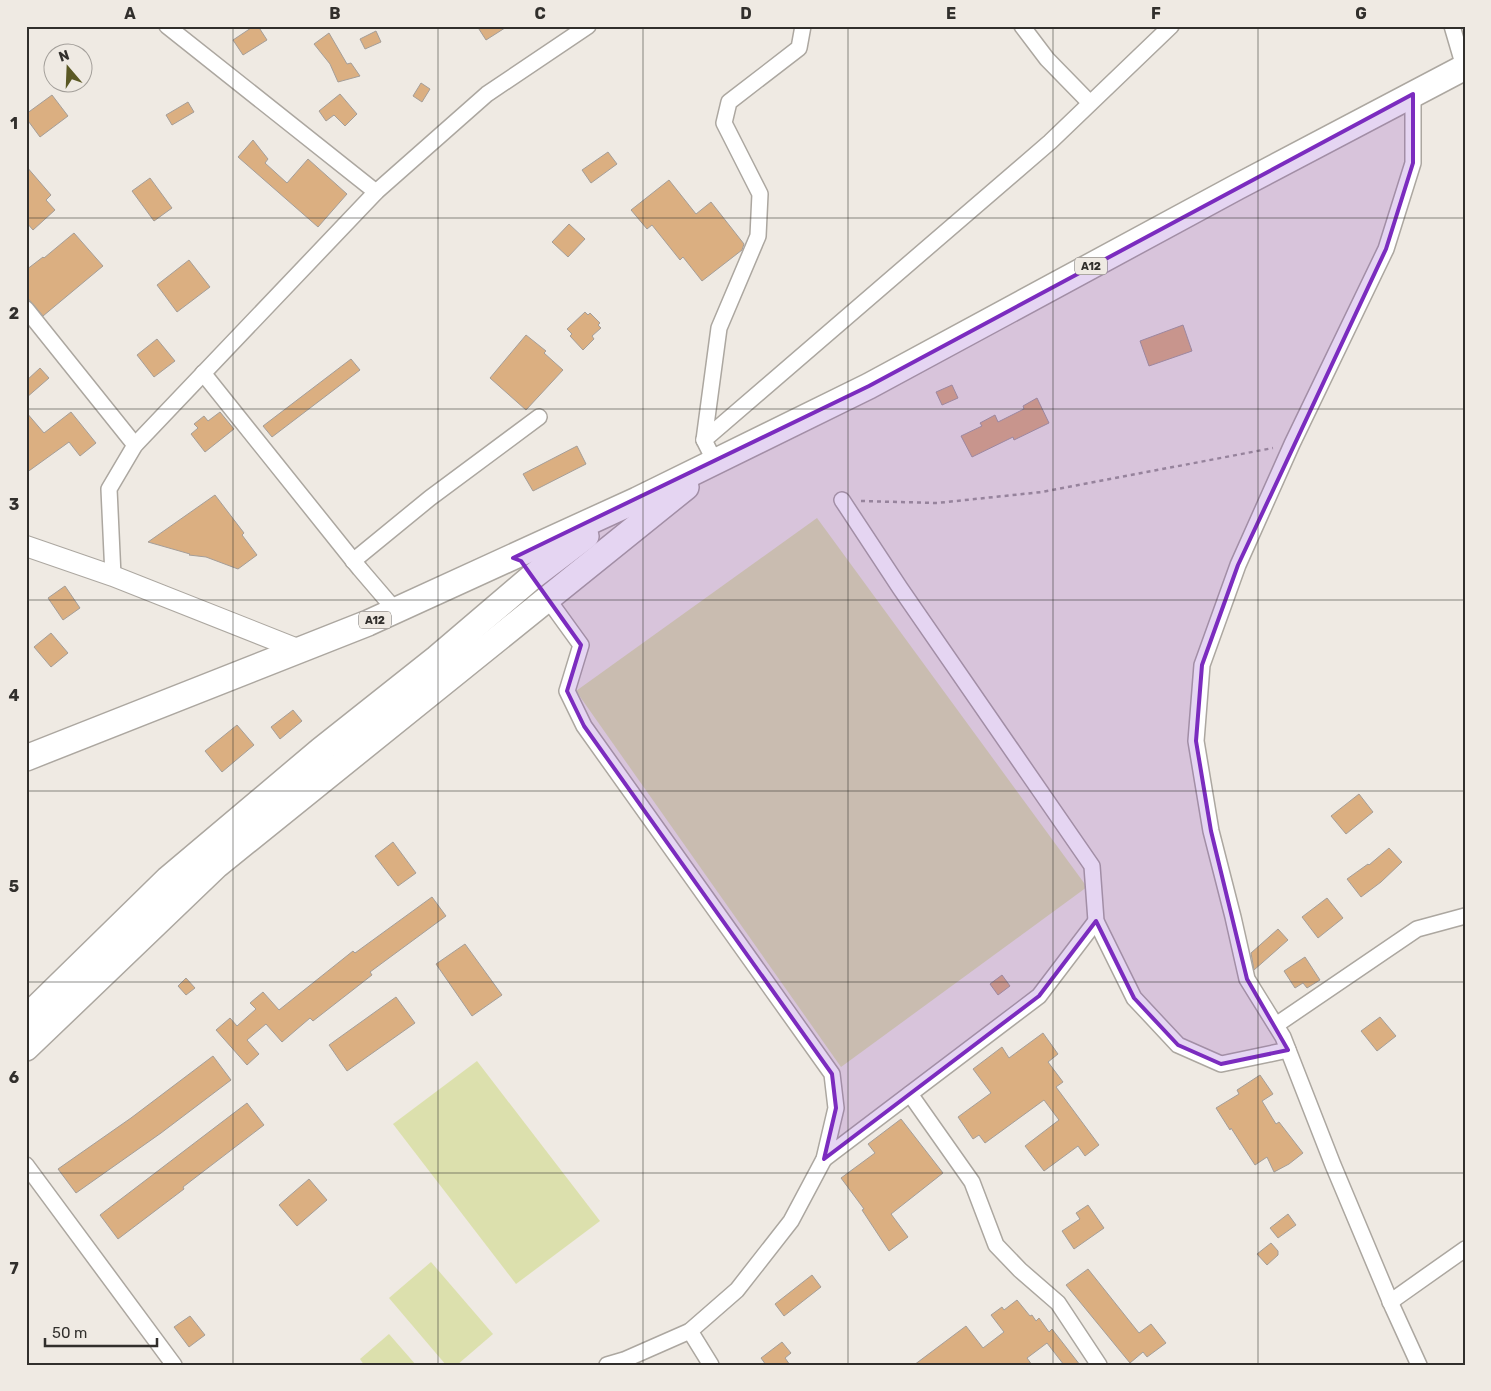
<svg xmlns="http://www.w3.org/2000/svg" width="1491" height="1391" viewBox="0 0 1491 1391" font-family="Rubik,sans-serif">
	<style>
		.green { fill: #dce0ad }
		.building { fill: #dbaf81; stroke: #a59e98 }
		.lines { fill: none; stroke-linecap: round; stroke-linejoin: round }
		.minor-casing { stroke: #aca7a0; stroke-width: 18 }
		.tertiary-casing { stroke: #aca7a0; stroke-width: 22 }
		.primary-casing { stroke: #aca7a0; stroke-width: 28 }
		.path { stroke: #9d9994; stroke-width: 2.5; stroke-dasharray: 4 4; stroke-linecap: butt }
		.minor { stroke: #fff; stroke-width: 15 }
		.tertiary { stroke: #fff; stroke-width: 20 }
		.primary { stroke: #fff; stroke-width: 25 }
		.marked { fill: #7b2cbf; fill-opacity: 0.2; stroke: #7b2cbf; stroke-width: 4; stroke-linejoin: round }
		.grid { fill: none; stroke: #312f2c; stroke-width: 1; stroke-opacity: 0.55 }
		.labels { text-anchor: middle; stroke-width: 4; stroke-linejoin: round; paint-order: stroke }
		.shield { fill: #efeae3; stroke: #6a6763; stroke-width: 1 }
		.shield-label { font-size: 11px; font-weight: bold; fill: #312f2c }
		.neatline { fill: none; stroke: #312f2c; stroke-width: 2 }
		.grid-label { font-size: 16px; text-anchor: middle; font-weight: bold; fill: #312f2c }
	</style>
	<rect width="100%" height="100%" fill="#efeae3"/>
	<g class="green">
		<polygon points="817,518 1087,887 841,1067 576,691"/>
		<polygon points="477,1061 600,1221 516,1284 393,1124"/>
		<polygon points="431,1262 493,1334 457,1365 446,1365 389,1298"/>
		<polygon points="389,1334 416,1365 364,1365 360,1359"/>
	</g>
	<g class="building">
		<polygon points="254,26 258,26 267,40 243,55 233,40"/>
		<polygon points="477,26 508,26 486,40"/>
		<polygon points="376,31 381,42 365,49 360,39"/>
		<polygon points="329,33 347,64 351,63 360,76 338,82 330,64 314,44"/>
		<polygon points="421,83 430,89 422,102 413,96"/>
		<polygon points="340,94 357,114 345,126 334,115 326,121 319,111"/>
		<polygon points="52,95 68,116 40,137 26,118 26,114"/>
		<polygon points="188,102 194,112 172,125 166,115"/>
		<polygon points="253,140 268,159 265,163 287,183 308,159 347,194 318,227 238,157"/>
		<polygon points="608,152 617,164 591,183 582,170"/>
		<polygon points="26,166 51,195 46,200 55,210 33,230 26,222"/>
		<polygon points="150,178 172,208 154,221 132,191"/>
		<polygon points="669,180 696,214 711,202 744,244 742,250 702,281 683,257 680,260 652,225 647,229 631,210"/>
		<polygon points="569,224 585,239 568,257 552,242"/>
		<polygon points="74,233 103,266 43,316 26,296 26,270 43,257 44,258"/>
		<polygon points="189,260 210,287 177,312 157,285"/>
		<polygon points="585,312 588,315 590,313 600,323 598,325 601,328 592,336 594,339 583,350 570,336 572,334 567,329"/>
		<polygon points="1183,325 1192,351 1149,366 1140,341"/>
		<polygon points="526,335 546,351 544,353 563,370 526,410 490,378"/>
		<polygon points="157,339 175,361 154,377 137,355"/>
		<polygon points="351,359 360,370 272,437 263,426"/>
		<polygon points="40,368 49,378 26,398 26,381"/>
		<polygon points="952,385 958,398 942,405 936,392"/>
		<polygon points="1037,398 1049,423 1014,440 1013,437 972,457 961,436 982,426 980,423 995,415 998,422 1024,409 1023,406"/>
		<polygon points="26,412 44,433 71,412 96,443 80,456 69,442 26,473"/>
		<polygon points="220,412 234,429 205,452 191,434 198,428 194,424 204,416 208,421"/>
		<polygon points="577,446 586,464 533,491 523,474"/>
		<polygon points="215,495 244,533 242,535 257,555 238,569 206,557 189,555 190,554 148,542"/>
		<polygon points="65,586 80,608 63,620 48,598"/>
		<polygon points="51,633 68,653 51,667 34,647"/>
		<polygon points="293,710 302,721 280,739 271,727"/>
		<polygon points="237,725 254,745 222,772 205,751"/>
		<polygon points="1359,794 1373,812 1346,834 1331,816"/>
		<polygon points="393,842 416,873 398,886 375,856"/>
		<polygon points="1389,848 1402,862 1381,882 1361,897 1347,879 1368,864 1369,865"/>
		<polygon points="432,897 446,916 370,972 372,975 313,1021 310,1018 282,1042 266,1024 247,1040 259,1054 247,1065 216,1030 230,1018 237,1026 256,1009 250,1003 263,992 279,1010 353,951 355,953"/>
		<polygon points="1327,898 1343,918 1318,938 1302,917"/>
		<polygon points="1278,929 1288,940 1254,970 1251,953"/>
		<polygon points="465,944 502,995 472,1016 436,964"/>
		<polygon points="1305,957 1320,980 1307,988 1303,983 1295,988 1284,971"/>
		<polygon points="1002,975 1010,986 998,995 990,984"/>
		<polygon points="186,978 195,988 186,995 178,986"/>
		<polygon points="396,997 415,1023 347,1071 329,1045"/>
		<polygon points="1380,1017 1396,1036 1377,1051 1361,1031"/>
		<polygon points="1043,1033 1058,1054 1048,1062 1063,1082 1056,1087 1099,1145 1085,1156 1078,1146 1044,1171 1025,1146 1059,1120 1044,1100 985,1143 979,1135 973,1139 958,1117 991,1093 973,1069 1002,1047 1009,1058"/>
		<polygon points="213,1056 231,1080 161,1133 76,1193 58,1169 131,1118"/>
		<polygon points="1260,1075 1273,1094 1262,1101 1276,1124 1279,1122 1303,1153 1289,1164 1274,1172 1267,1157 1255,1165 1231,1128 1230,1130 1216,1108 1239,1094 1237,1090"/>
		<polygon points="247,1103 264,1125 183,1187 184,1189 118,1239 100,1215"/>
		<polygon points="901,1119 943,1173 891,1214 908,1237 889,1251 862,1210 864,1209 841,1178 875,1153 868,1144"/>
		<polygon points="309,1179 327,1200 297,1226 279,1205"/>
		<polygon points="1088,1205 1104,1228 1074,1249 1062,1231 1080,1219 1076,1213"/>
		<polygon points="1288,1214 1296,1225 1278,1238 1270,1228"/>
		<polygon points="1271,1243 1278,1251 1278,1255 1267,1265 1257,1254"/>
		<polygon points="1088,1269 1139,1333 1151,1324 1166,1343 1147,1357 1143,1352 1130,1363 1066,1285"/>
		<polygon points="812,1275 821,1287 784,1316 775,1304"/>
		<polygon points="1017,1300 1030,1316 1032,1315 1036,1321 1039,1318 1049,1332 1052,1329 1080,1365 1064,1365 1047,1343 1027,1358 1032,1365 914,1365 966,1326 983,1348 1004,1332 991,1315 1002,1307 1004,1310"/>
		<polygon points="190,1316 205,1335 189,1347 174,1327"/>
		<polygon points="782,1342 791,1353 785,1358 790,1365 766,1365 761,1358"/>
	</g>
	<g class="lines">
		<g class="minor-casing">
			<g id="minor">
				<polyline points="167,26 376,192"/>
				<polyline points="1022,26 1047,59 1090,103"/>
				<polyline points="1452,26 1464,67"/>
				<polyline points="1413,94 1413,163 1386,249 1292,444 1238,565 1202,665 1196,741 1211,831 1233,917 1247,979 1283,1037 1333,1165 1393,1308 1419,1365"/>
				<polyline points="26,309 135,445"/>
				<polyline points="203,373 360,569 396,611"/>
				<polyline points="704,440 719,328 758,236 760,194 724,123 729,102 799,48 803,26"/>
				<polyline points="715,462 704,440 1050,142 1171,26"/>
				<polyline points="842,500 900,588 1092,866 1096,921 1134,998 1178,1045 1221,1064 1288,1050"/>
				<polyline points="353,561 430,498 539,417"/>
				<polyline points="113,576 109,489 135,445 376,192 487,94 588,26"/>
				<polyline points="547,598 581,645 567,691 584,726 832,1074 836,1108 824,1159 791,1221 737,1290 690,1331 624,1360 607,1365"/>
				<polyline points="1276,1025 1417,929 1465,916"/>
				<polyline points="910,1094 972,1182 996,1245 1020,1270 1058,1303 1099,1365"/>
				<polyline points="824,1159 1039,996 1096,921"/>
				<polyline points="26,1165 174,1365"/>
				<polyline points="1390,1302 1465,1249"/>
				<polyline points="690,1331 711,1365"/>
			</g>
		</g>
		<g class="tertiary-casing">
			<polyline id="tertiary" points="26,546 113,576 300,650"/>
		</g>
		<g class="primary-casing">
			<g id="primary">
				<polyline points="26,758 368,623 637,500 869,386 1237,187 1465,67"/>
				<polyline points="26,1018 168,879 321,750 437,658 532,577 586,536"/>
				<polyline points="26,1048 217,865 686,487"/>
			</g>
		</g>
		<polyline class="path" points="861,501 937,503 1042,492 1273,448"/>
		<use href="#minor" class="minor"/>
		<use href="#tertiary" class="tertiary"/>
		<use href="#primary" class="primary"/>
	</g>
	<path class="marked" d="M1413 94V163L1386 249 1238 565 1202 665 1196 741 1211 831 1247 979 1288 1050 1221 1064 1178 1045 1134 998 1096 921 1039 996 824 1159 836 1108 832 1074 584 726 567 691 581 645 521 561 513 558 869 386Z"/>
	<path class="grid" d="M233 26V1365M438 26V1365M643 26V1365M848 26V1365M1053 26V1365M1258 26V1365M26 218H1465M26 409H1465M26 600H1465M26 791H1465M26 982H1465M26 1173H1465"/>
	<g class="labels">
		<g class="shield">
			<rect x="1075" y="257.5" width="32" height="17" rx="4"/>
			<rect x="359" y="611.5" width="32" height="17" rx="4"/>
		</g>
		<g class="shield-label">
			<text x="1091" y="270">A12</text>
			<text x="375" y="624">A12</text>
		</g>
	</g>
	<rect width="1491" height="1391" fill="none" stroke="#efeae3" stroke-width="55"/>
	<g transform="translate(68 68) rotate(341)"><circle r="24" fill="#efeae3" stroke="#a39f9a"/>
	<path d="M0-4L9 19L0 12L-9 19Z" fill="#5a5824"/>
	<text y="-8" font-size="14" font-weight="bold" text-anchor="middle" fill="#312f2c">N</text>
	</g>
	<path d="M45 1338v8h112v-8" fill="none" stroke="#312f2c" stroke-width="2.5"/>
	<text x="52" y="1338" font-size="15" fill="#312f2c" stroke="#efeae3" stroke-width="4" paint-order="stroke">50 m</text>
	<rect x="28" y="28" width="1436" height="1336" class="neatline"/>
	<g class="grid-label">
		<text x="130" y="19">A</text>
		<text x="335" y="19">B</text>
		<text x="540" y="19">C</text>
		<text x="746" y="19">D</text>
		<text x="951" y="19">E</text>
		<text x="1156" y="19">F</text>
		<text x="1361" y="19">G</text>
		<text x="14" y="129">1</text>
		<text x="14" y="319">2</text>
		<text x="14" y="510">3</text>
		<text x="14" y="701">4</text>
		<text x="14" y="892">5</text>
		<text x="14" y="1083">6</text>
		<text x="14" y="1274">7</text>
	</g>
</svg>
